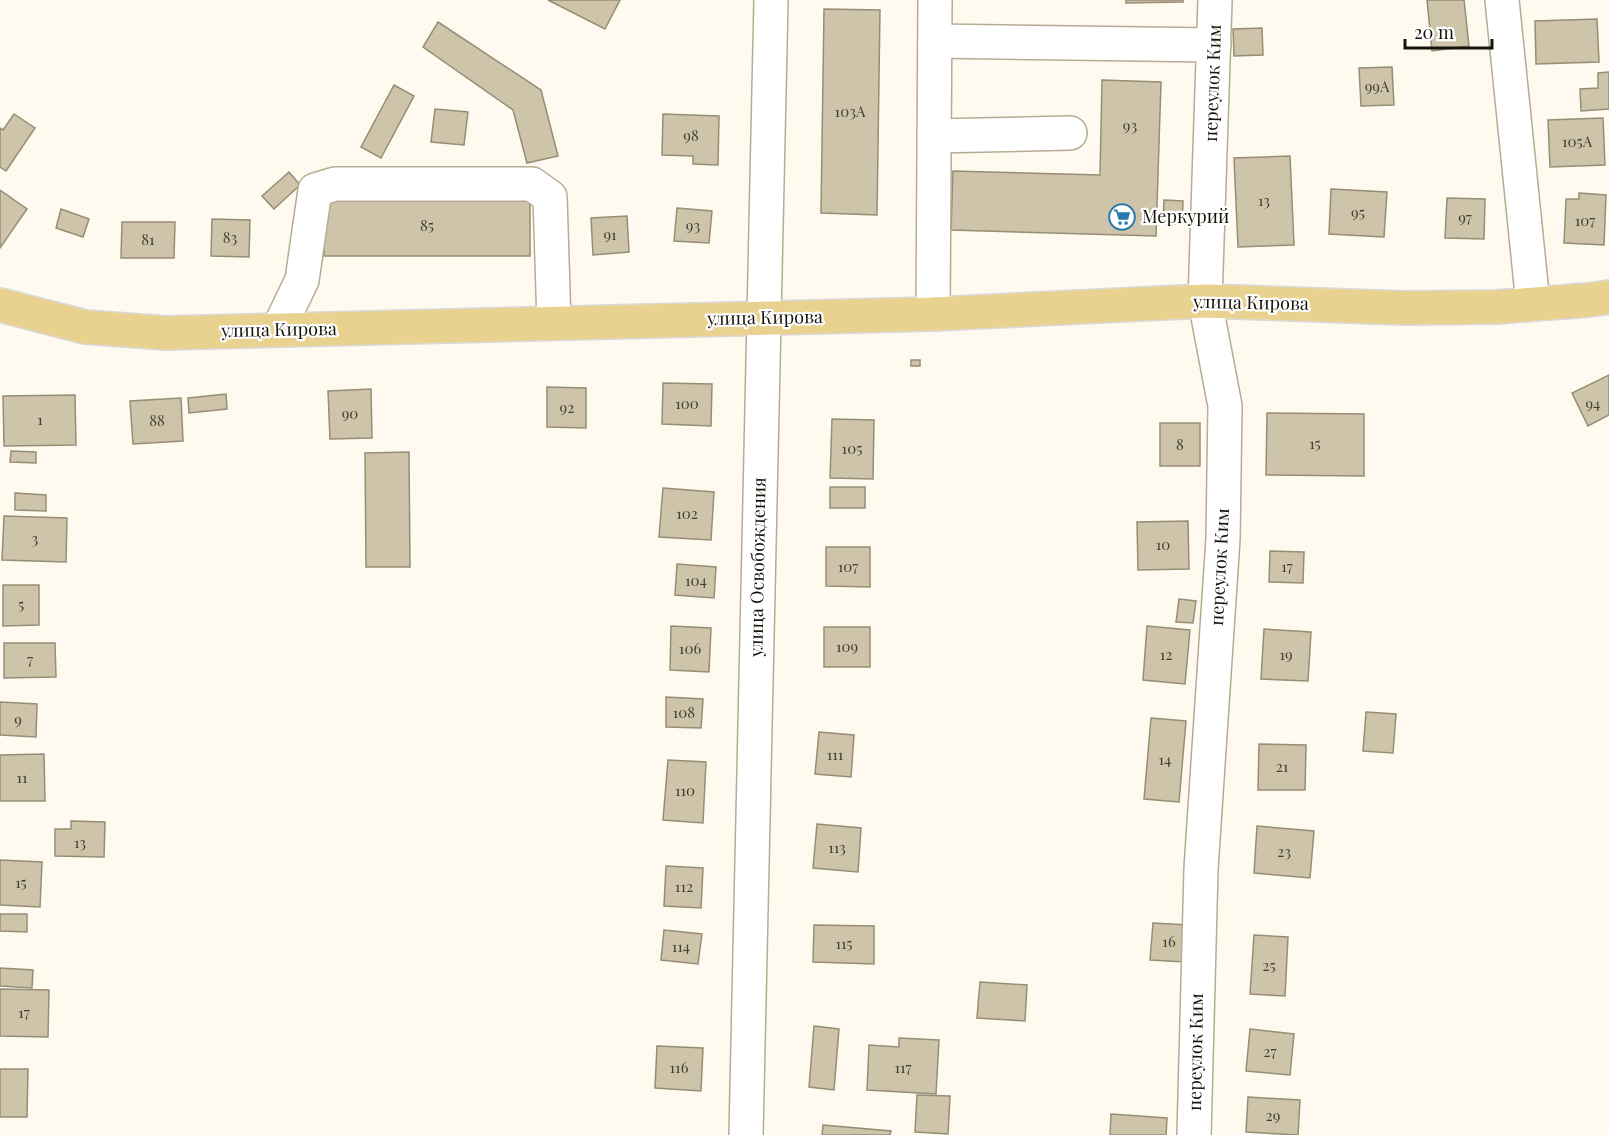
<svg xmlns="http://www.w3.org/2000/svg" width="1609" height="1135" viewBox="0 0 1609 1135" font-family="'Playfair Display',serif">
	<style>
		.building { fill: #cec4aa; stroke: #968d75; stroke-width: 1.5 }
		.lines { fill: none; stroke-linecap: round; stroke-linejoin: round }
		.minor-casing { stroke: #b6ac93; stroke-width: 36 }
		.major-casing { stroke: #dad9d8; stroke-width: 36 }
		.minor { stroke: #fff; stroke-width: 33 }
		.major { stroke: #e9d28f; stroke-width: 33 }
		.labels { text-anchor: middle; stroke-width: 4.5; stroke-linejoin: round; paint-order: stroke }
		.number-label { font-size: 15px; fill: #443f32 }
		.street-label { font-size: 18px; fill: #16130a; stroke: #fff }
		.poi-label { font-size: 18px; fill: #16130a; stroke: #fff; text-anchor: start }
	</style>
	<rect width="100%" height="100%" fill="#fefaef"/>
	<g class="building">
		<polygon points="548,0 620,0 605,29"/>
		<polygon points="1126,0 1183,0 1183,2 1126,3"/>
		<polygon points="1427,0 1464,0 1469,46 1432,51"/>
		<polygon points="824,9 880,10 877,215 821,213"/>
		<polygon points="1597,19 1599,62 1536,64 1535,21"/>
		<polygon points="438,22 541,90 558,156 527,163 513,110 423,47"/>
		<polygon points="1262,28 1263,55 1234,56 1233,29"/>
		<polygon points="1392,67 1394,105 1361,106 1359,68"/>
		<polygon points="1609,72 1609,109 1581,111 1580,89 1598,88 1598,73"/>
		<polygon points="1102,80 1161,82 1156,236 951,230 953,171 1100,175"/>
		<polygon points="394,85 414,96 381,158 361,147"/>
		<polygon points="435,109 468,112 464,145 431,142"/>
		<polygon points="14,114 35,128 6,171 0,167 0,128 3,130"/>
		<polygon points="663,114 719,116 718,165 693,164 693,156 662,155"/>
		<polygon points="1603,118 1605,165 1550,167 1548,120"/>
		<polygon points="1290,156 1294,245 1238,247 1234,158"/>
		<polygon points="289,172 300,185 274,209 262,196"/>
		<polygon points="1331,189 1387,192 1384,237 1329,234"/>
		<polygon points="0,190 27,209 0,248"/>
		<polygon points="1579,193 1606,195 1604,245 1564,243 1566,199 1579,199"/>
		<rect x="324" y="196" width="206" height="60"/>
		<polygon points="1447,198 1485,199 1484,239 1445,238"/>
		<polygon points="1164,200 1183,201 1182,224 1163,224"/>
		<polygon points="677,208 712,211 709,243 674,241"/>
		<polygon points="61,209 89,219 83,237 56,228"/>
		<polygon points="627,216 629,252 593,255 591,218"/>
		<polygon points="212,219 250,220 249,257 211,256"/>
		<polygon points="122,222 175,222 174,258 121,258"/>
		<rect x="911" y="360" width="9" height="6"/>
		<polygon points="1609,375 1609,415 1588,426 1572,393"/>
		<polygon points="663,383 712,384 711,426 662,424"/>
		<polygon points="547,387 586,388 586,428 547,427"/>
		<polygon points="371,389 372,438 330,439 328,391"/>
		<polygon points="226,394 227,409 189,413 188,398"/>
		<polygon points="75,395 76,445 4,446 3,396"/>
		<polygon points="181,398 183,441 133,444 130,401"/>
		<polygon points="1267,413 1364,414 1364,476 1266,475"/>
		<polygon points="832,419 874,420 873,479 830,478"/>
		<rect x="1160" y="423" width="40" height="43"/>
		<polygon points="11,451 36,452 36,463 10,462"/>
		<polygon points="409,452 410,567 366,567 365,453"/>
		<rect x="830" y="487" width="35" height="21"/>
		<polygon points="663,488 714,492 711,540 659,537"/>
		<polygon points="15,493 46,495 46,511 15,510"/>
		<polygon points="4,516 67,518 66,562 2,560"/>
		<polygon points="1188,521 1189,569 1138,570 1137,522"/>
		<polygon points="826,547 870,547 870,587 826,586"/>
		<polygon points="1270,551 1304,552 1303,583 1269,582"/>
		<polygon points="677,564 716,567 714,598 675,595"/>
		<polygon points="3,585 39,585 39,625 3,626"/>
		<polygon points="1179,599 1196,601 1193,623 1176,622"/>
		<polygon points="671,626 711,628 709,672 670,670"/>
		<polygon points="1147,626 1190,630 1185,684 1143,680"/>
		<rect x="824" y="627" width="46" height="40"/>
		<polygon points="1264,629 1311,632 1308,681 1261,679"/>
		<polygon points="4,643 55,643 56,677 4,678"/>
		<polygon points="666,697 703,699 701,728 666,727"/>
		<polygon points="0,702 37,704 36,737 0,735"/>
		<polygon points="1366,712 1396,714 1393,753 1363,751"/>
		<polygon points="1151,718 1186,721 1179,802 1144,799"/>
		<polygon points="819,732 854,735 851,777 815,774"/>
		<polygon points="1259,744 1306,745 1305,790 1258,790"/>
		<polygon points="44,754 45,801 0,801 0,755"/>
		<polygon points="668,760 706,762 703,823 663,820"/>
		<polygon points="71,821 105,822 104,857 55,856 55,829 71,829"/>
		<polygon points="817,824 861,828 858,872 813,868"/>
		<polygon points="1257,826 1314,831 1310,878 1254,873"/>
		<polygon points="0,860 42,862 40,907 0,905"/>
		<polygon points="666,866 703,868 701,908 664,906"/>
		<polygon points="0,914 27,914 27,932 0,931"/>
		<polygon points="1153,923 1189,925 1185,962 1150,960"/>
		<polygon points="814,925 874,926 874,964 813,962"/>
		<polygon points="664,930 702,934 698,964 661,960"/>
		<polygon points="1254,935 1288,937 1285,996 1250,994"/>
		<polygon points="0,968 33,970 32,988 0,986"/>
		<polygon points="980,982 1027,985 1025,1021 977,1018"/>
		<polygon points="0,989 49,990 48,1037 0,1036"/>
		<polygon points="814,1026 839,1029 834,1090 809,1087"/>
		<polygon points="1250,1029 1294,1034 1290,1075 1246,1071"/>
		<polygon points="899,1038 939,1040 936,1094 867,1090 869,1045 899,1047"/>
		<polygon points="657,1046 703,1048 701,1091 655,1088"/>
		<polygon points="0,1069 28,1069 27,1117 0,1117"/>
		<polygon points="917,1095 950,1096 948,1134 915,1132"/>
		<polygon points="1248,1097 1300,1100 1298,1135 1246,1132"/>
		<polygon points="1111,1114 1167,1118 1166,1135 1110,1135"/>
		<polygon points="823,1125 891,1131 890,1135 822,1135"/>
	</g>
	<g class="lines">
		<g class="minor-casing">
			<g id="minor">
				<polyline points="1502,0 1533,304"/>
				<polyline points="935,41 1214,45"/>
				<polyline points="934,136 1070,133"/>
				<polyline points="933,314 935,0"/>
				<polyline points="278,330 302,280 315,190 335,184 532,184 550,197 554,323"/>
				<polyline points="746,1135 771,0"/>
				<polyline points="1194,1135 1201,869 1223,539 1225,406 1205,301 1215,0"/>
			</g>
		</g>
		<g class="major-casing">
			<polyline id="major" points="0,305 85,327 166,333 933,314 1205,301 1405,308 1497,307 1588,300 1609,297"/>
		</g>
		<use href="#minor" class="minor"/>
		<use href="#major" class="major"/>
	</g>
	<defs>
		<g id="supermarket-ring" transform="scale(1.35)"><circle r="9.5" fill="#fff" stroke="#2a7bac" stroke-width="1.5"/><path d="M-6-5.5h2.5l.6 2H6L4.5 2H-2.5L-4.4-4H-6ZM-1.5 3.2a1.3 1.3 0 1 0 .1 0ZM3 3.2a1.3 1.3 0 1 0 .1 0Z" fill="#2a7bac"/></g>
	</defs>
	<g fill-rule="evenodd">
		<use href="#supermarket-ring" x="1122" y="217"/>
	</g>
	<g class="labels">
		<g class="number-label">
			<text x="1377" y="92">99А</text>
			<text x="850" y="117">103А</text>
			<text x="1130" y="131">93</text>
			<text x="691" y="141">98</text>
			<text x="1577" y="147">105А</text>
			<text x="1264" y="206">13</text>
			<text x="1358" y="218">95</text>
			<text x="1465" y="223">97</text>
			<text x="1585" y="226">107</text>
			<text x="427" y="231">85</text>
			<text x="693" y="231">93</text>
			<text x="610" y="240">91</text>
			<text x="230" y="243">83</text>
			<text x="148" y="245">81</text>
			<text x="687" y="409">100</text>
			<text x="1593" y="409">94</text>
			<text x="567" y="413">92</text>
			<text x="350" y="419">90</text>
			<text x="40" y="425">1</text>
			<text x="157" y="426">88</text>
			<text x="1315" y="449">15</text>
			<text x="1180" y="450">8</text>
			<text x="852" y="454">105</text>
			<text x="687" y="519">102</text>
			<text x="35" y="544">3</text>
			<text x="1163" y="550">10</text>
			<text x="848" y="572">107</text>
			<text x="1287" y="572">17</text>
			<text x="696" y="586">104</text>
			<text x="21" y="610">5</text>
			<text x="847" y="652">109</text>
			<text x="690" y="654">106</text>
			<text x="1166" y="660">12</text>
			<text x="1286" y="660">19</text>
			<text x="30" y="665">7</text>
			<text x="684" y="718">108</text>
			<text x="18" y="725">9</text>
			<text x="835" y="760">111</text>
			<text x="1165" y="765">14</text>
			<text x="1282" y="772">21</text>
			<text x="22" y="783">11</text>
			<text x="685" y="796">110</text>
			<text x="80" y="848">13</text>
			<text x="837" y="853">113</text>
			<text x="1284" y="857">23</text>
			<text x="21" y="888">15</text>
			<text x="684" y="892">112</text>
			<text x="1169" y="947">16</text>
			<text x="844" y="949">115</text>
			<text x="681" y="952">114</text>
			<text x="1269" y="971">25</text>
			<text x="24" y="1018">17</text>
			<text x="1270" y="1057">27</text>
			<text x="679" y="1073">116</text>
			<text x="903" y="1073">117</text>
			<text x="1273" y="1121">29</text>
		</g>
		<g class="street-label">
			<text transform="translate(1213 83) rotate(-88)" y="6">переулок Ким</text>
			<text transform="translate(1251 303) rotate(1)" y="6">улица Кирова</text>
			<text transform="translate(765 318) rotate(-1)" y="6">улица Кирова</text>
			<text transform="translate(279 330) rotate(-1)" y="6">улица Кирова</text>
			<text transform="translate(758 567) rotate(-89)" y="6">улица Освобождения</text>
			<text transform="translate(1220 567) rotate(-87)" y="6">переулок Ким</text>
			<text transform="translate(1196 1052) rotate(-89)" y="6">переулок Ким</text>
		</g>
		<g class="poi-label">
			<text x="1142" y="223">Меркурий</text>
		</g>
	</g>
	<path d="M1405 39v9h87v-9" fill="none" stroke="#16130a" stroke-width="3"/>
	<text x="1414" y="39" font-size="18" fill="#16130a" stroke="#ffffff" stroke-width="4.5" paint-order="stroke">20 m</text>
</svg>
